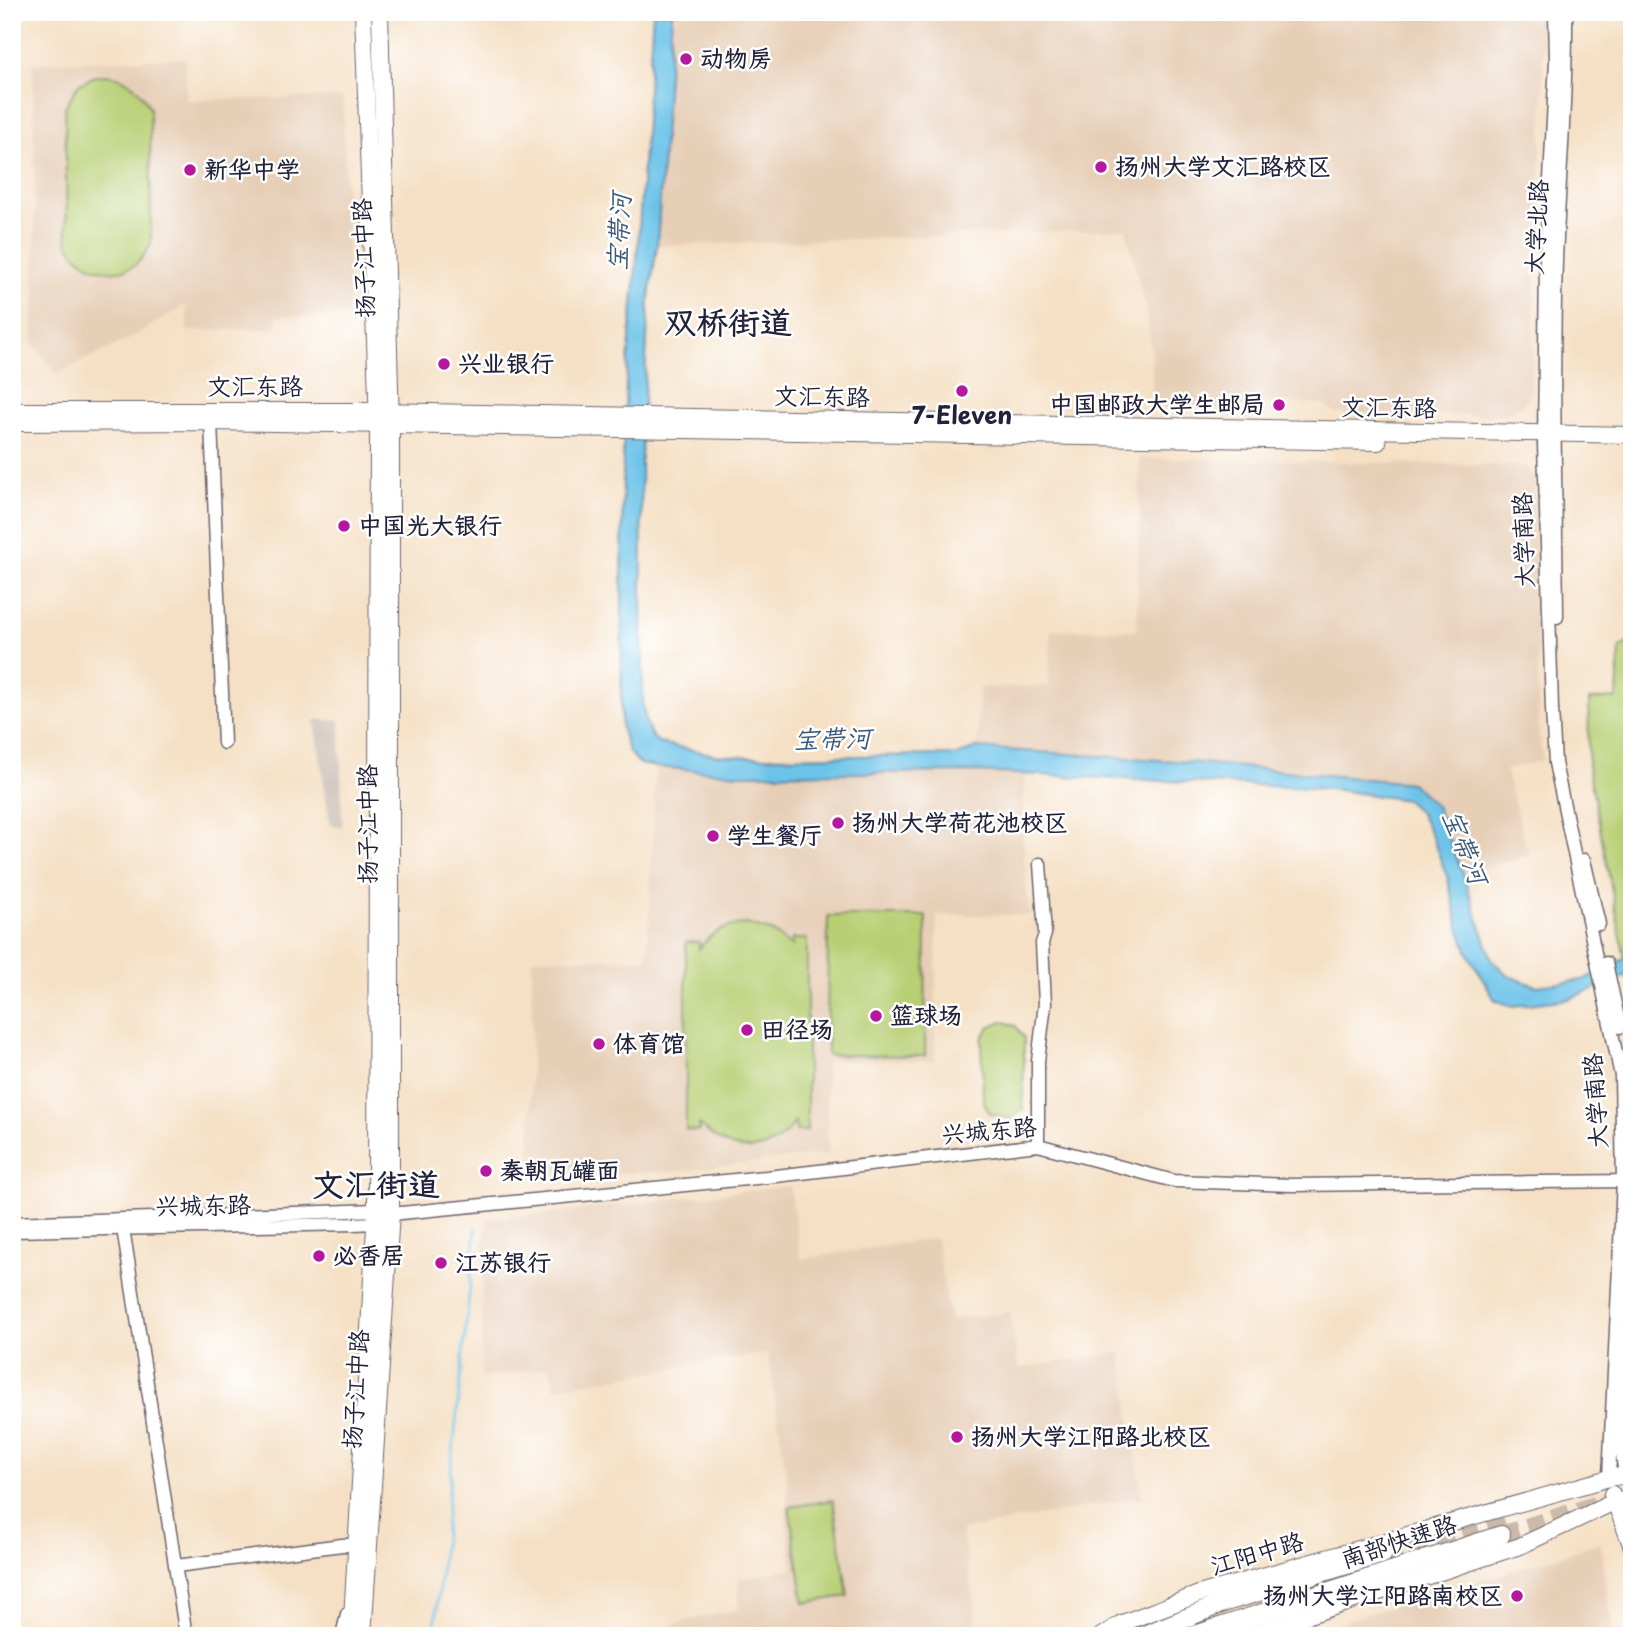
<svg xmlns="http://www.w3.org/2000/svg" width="1644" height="1648" viewBox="0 0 1644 1648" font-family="'Playpen Sans','LXGW WenKai TC',sans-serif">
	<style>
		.built { fill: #e7cfb7 }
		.industrial { fill: #cdc2b9 }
		.green { fill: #b8cf73; stroke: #6d7857; stroke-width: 2 }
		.water { fill: #6cc3e9; stroke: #477292; stroke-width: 2 }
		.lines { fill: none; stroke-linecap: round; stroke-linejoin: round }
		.stream { stroke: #6cc3e9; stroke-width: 2.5 }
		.highway-tunnel { stroke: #cbbaa9; stroke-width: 18; stroke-dasharray: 18 9; stroke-linecap: butt }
		.minor-casing { stroke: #6c646b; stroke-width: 15 }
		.major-casing { stroke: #6c646b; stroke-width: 18 }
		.highway-casing { stroke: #6c646b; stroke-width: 20 }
		.minor { stroke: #fff; stroke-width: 12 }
		.major { stroke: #fff; stroke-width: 16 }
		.highway { stroke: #fff; stroke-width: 18 }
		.poi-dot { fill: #b5179e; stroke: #fff; stroke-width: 2.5 }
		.labels { text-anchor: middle; stroke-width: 5; stroke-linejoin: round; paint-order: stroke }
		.poi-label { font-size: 24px; font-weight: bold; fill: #22223b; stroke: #fff; text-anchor: start }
		.street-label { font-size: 24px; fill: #22223b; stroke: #fff }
		.water-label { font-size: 26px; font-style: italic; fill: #3c5a78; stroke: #fff }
		.district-label { font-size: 32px; font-weight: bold; fill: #22223b; stroke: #fff }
	</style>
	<rect width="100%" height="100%" fill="#fff"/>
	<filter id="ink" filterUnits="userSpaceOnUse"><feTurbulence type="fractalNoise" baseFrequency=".0143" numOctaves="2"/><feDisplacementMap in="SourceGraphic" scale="14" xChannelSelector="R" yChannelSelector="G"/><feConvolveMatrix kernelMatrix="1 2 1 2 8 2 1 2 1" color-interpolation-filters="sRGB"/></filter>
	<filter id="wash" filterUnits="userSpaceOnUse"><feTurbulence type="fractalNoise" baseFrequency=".00686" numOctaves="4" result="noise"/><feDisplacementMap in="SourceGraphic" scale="28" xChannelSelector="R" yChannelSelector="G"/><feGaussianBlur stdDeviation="1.57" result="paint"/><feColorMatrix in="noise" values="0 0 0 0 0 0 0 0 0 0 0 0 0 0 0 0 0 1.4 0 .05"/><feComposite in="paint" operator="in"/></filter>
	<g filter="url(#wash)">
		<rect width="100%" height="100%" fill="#f5e0c5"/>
		<g class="built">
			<polygon points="672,12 1543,12 1543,104 1531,393 1523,404 1512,412 1502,415 1334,413 1324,404 1267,403 1261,410 1152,406 1152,354 1146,310 1126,229 657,246"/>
			<polygon points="185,58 187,100 343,97 349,316 277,316 276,328 187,331 186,305 127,340 57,374 33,344 35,241 33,63"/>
			<polygon points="1140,458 1524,466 1534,475 1539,731 1543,760 1505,770 1529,855 1463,874 1436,806 1383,779 1190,762 1025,752 1023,839 1029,915 937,915 935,1061 826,1061 828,1154 681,1171 538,1177 530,1172 532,958 647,959 656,767 739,774 976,771 979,688 1049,686 1051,630 1137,630"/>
			<polygon points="790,1186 801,1259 936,1238 950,1320 1010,1312 1019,1368 1121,1353 1142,1497 962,1530 979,1636 673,1636 672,1624 739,1609 738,1579 792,1568 786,1521 788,1486 768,1353 554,1388 550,1366 481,1378 483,1244 487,1220"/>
			<polygon points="1600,1542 1614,1636 1313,1636 1313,1630 1539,1563"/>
		</g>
		<polygon class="industrial" points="315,720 340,720 342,826 330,825"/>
		<g class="green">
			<path d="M106 75C127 76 142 90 150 109L151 243C147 250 143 259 135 265 111 281 76 265 67 240L65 107 78 85 95 76Z"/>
			<polygon points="1632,641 1632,955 1625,959 1588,766 1589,700 1617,698 1620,647"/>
			<polygon points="828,916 926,916 925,1056 827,1055"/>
			<path d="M747 924 773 932 792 947V939H807V1131H796L795 1122C768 1160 731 1156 699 1124V1131L686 1130V942H699V949C710 933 727 925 747 924Z"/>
			<polygon points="1002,1021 1016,1026 1024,1038 1023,1109 1011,1119 990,1114 983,1100 982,1039 989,1027"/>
			<polygon points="833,1500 848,1596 804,1603 789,1507"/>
		</g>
		<polygon class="water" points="653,12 672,12 657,246 649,300 641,460 643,706 646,723 651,735 659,743 716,755 752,757 957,755 977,748 1190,762 1411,783 1436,806 1463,874 1492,960 1508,976 1537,986 1583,980 1632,955 1632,973 1569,999 1512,1006 1495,1000 1469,955 1460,931 1448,879 1432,837 1420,813 1406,800 1331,789 976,772 739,774 656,767 640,764 628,751 621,726 623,451 626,383 637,259"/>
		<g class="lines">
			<polyline class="stream" points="434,1636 476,1227"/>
		</g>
	</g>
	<g filter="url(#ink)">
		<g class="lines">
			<g class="highway-tunnel">
				<polyline points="1501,1535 1605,1502"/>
				<polyline points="1383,1554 1504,1515"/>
			</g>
			<g class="minor-casing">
				<g id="minor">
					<polyline points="1555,12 1556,61 1546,258 1544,443 1552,709 1555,763 1621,1076 1623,1181 1609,1478"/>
					<polyline points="211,422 224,743"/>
					<path d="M1557 617C1556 499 1552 380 1556 261 1559 178 1567 96 1566 12"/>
					<polyline points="1584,860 1599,924"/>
					<polyline points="1606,963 1620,1027"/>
					<polyline points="1038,1145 1038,1061 1045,1004 1042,943 1045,934 1040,864"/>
					<polyline points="12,1223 376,1210 391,1214 776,1176 1038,1145 1174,1181 1292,1185 1631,1181"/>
					<polyline points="123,1228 186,1636"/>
					<polyline points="12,1231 353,1224 376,1223 382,1219"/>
					<polyline points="1625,1475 1620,1440 1627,1327 1631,1184"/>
					<polyline points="176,1566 342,1545 363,1545"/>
					<polyline points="342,1636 347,1614"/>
				</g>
			</g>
			<g class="major-casing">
				<g id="major">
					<polyline points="12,411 377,411 1632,435"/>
					<polyline points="12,423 211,422 1378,442"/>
					<polyline points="1612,1494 1632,1547"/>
					<polyline points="351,1636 376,1210 378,424 363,12"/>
					<polyline points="363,1636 391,1214 391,425 380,12"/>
					<polyline points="1101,1636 1120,1624 1199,1594 1609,1478 1632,1474"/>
					<polyline points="1245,1636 1520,1546 1614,1502 1632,1497"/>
				</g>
			</g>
			<g class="highway-casing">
				<g id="highway">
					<polyline points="1141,1636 1226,1602 1383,1554"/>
					<polyline points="1192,1636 1501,1535"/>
				</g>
			</g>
			<use href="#minor" class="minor"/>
			<use href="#major" class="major"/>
			<use href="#highway" class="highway"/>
		</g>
	</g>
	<g class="poi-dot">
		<circle cx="686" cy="59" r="7"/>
		<circle cx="1101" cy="167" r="7"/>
		<circle cx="190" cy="170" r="7"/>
		<circle cx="444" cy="364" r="7"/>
		<circle cx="962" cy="391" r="7"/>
		<circle cx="1279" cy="405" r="7"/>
		<circle cx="344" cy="526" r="7"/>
		<circle cx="838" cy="823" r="7"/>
		<circle cx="713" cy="836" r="7"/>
		<circle cx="876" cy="1016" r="7"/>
		<circle cx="747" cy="1030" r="7"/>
		<circle cx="599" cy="1044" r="7"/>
		<circle cx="486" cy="1171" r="7"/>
		<circle cx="319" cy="1256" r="7"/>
		<circle cx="441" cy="1263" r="7"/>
		<circle cx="957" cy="1437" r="7"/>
		<circle cx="1517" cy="1596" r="7"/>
	</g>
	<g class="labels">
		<g class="poi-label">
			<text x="700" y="67">动物房</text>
			<text x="1115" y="175">扬州大学文汇路校区</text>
			<text x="204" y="178">新华中学</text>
			<text x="458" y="372">兴业银行</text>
			<text x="1265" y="413" text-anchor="end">中国邮政大学生邮局</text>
			<text x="962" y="424" text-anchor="middle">7-Eleven</text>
			<text x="358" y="534">中国光大银行</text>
			<text x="852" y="831">扬州大学荷花池校区</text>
			<text x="727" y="844">学生餐厅</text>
			<text x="890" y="1024">篮球场</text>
			<text x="761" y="1038">田径场</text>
			<text x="613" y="1052">体育馆</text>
			<text x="500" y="1179">秦朝瓦罐面</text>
			<text x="333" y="1264">必香居</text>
			<text x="455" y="1271">江苏银行</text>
			<text x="971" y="1445">扬州大学江阳路北校区</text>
			<text x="1503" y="1604" text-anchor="end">扬州大学江阳路南校区</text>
		</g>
		<g class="street-label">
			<text transform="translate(1537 227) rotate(-87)" y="8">大学北路</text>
			<text transform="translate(364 258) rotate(-92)" y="8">扬子江中路</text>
			<text x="255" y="395">文汇东路</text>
			<text transform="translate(822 397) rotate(1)" y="8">文汇东路</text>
			<text transform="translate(1389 408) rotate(1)" y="8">文汇东路</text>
			<text transform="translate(1524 540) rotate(-92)" y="8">大学南路</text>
			<text transform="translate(368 824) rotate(-90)" y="8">扬子江中路</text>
			<text transform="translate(1596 1101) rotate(-94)" y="8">大学南路</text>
			<text transform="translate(989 1131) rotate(-5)" y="8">兴城东路</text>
			<text transform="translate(203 1206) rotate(-1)" y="8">兴城东路</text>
			<text transform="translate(356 1389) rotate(-86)" y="8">扬子江中路</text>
			<text transform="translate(1399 1542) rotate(-18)" y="8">南部快速路</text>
			<text transform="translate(1257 1554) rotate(-16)" y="8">江阳中路</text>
		</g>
		<g class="water-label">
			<text transform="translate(619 232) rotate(-87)" y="9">宝带河</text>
			<text transform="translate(832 739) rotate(-1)" y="9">宝带河</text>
			<text transform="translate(1465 847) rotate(68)" y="9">宝带河</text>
		</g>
		<g class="district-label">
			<text x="728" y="334">双桥街道</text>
			<text x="376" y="1196">文汇街道</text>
		</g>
	</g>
	<rect width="1644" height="1648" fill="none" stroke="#fff" stroke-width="42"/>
</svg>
